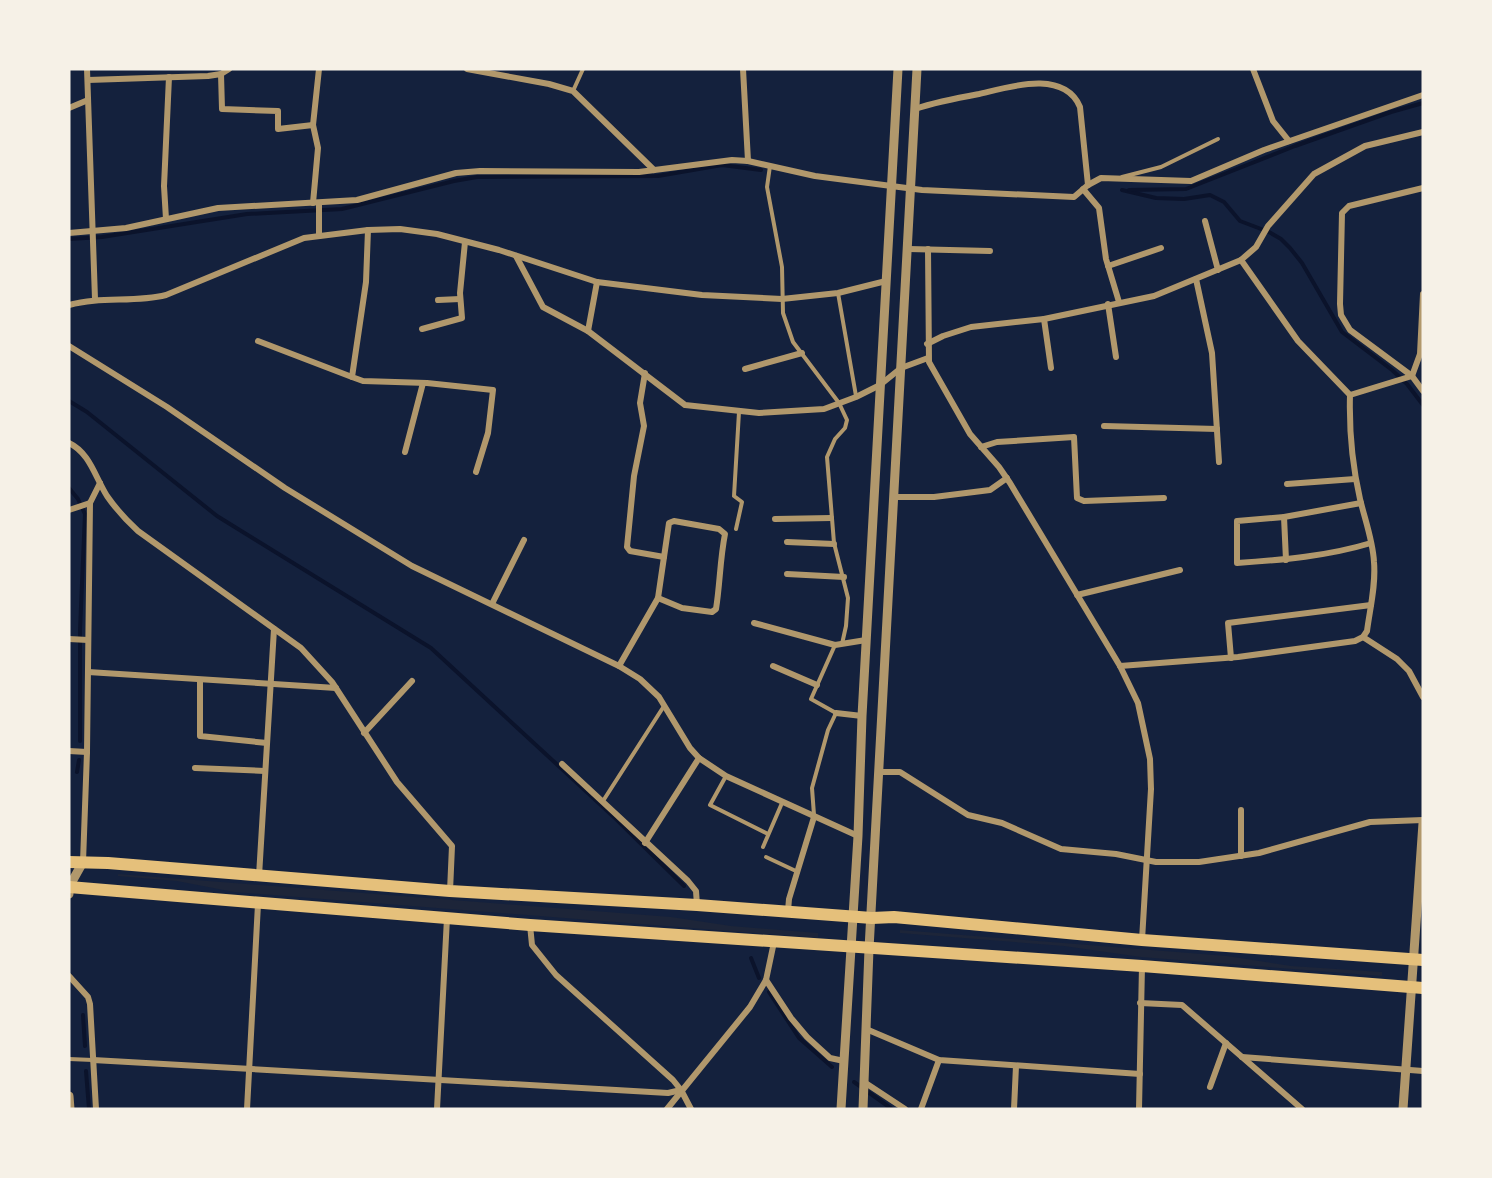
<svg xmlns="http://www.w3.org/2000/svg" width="1492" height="1178" viewBox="0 0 1492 1178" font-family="Overpass,sans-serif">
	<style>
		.green { fill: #1d2539 }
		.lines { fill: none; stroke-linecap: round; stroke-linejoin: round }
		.stream { stroke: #0b132b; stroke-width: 4 }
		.service { stroke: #b1986c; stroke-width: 4 }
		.minor { stroke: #b1986c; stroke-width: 6 }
		.tertiary { stroke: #b1986c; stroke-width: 9 }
		.trunk { stroke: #e5c07b; stroke-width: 12 }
	</style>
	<rect width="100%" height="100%" fill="#14213d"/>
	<g class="green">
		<polygon points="118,874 671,917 731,926 818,933 818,938 234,892 177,881 118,876"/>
		<polygon points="900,930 1227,956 1291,966 1382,972 1382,976 1141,957 1064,946 900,933"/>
	</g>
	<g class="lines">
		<g class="stream">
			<polyline points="1122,190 1156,198 1184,199 1210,195 1224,202 1240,221 1269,232 1281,239 1290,248 1302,263 1342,332 1392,370 1407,384 1423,405"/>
			<polyline points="1129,190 1186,189 1295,146 1391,112 1423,103"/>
			<polyline points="69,239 102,237 247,214 342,209 454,181 477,177 658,176 722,165 761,170"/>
			<polyline points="69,401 87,412 217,516 431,648 616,819 684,886"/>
			<polyline points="69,488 78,499 85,514 80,630 80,741"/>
			<polyline points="77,772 79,760"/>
			<polyline points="751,958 759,978"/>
			<polyline points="769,992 799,1038 832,1067"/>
			<polyline points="83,1015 85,1046"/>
			<polyline points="86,1071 89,1109"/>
			<polyline points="854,1082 892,1109"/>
		</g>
		<g class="service">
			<polyline points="573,91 583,69"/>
			<polyline points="770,166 767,187 782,267 783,313 793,342 839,403 847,420 845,428 835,439 827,457 834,543 848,598 846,626 842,644"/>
			<polyline points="1122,177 1161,167 1218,139"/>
			<polyline points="838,293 856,396"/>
			<polyline points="736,529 742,502 734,496 739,412"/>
			<polyline points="726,776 710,805 768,834"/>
			<polyline points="603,801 664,706"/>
			<polyline points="814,815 812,788 828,730 836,713 811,699 835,645"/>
			<polyline points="763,847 782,803"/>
			<polyline points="766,857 798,872"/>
			<polyline points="69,1059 93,1060"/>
		</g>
		<g class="minor">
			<polyline points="87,69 95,299"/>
			<polyline points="467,69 549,84 573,91 654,170"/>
			<polyline points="743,69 748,161"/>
			<polyline points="1253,69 1273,121 1289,141"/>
			<polyline points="221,74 222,109 278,111 278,129 313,125"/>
			<polyline points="88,80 208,76 221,74 229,69"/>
			<polyline points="69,108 88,100"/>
			<path d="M915 109C936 102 957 98 979 94 1009 87 1064 69 1080 107L1088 185"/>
			<polyline points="1423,188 1349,206 1342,213 1340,304 1341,315 1350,330 1412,376 1423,391"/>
			<polyline points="1083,189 1099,208 1106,259 1119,302"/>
			<polyline points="313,203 318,148 313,125 319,69"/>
			<polyline points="319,203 319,236"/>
			<polyline points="166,219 164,186 169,77"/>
			<polyline points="1205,221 1218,270"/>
			<polyline points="368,230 366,282 352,377 363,381 427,383 493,390 488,433 476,472"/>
			<polyline points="69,233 126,228 218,208 357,200 456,173 480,171 639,172 732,160 748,161 815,176 922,190 1074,197 1088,185 1101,178 1191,181 1264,150 1423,95"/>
			<polyline points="909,249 990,251"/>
			<polyline points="928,249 929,362 970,434 999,467 1010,483 1120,666 1138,703 1150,759 1151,789 1142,940"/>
			<polyline points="516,256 543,307 588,331 685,405 759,413 824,409 856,397 880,385 901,368 928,358"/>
			<polyline points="1241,260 1298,341 1350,395"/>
			<polyline points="1108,266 1161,248"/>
			<polyline points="1196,279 1212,353 1219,462"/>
			<polyline points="438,300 460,299"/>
			<polyline points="1108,304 1116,357"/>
			<path d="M69 305C101 296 134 303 166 295L304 238 368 230 400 229 437 234 499 250 597 282 702 295 782 299 838 293 886 281"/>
			<polyline points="1044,319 1051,368"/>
			<polyline points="422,329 462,318 460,293 465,242"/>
			<polyline points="588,331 597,282"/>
			<polyline points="258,341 352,377"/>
			<polyline points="927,344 943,336 971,327 1044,319 1154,296 1241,260 1256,247 1268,226 1314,174 1365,146 1423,132"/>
			<polyline points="69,346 167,407 285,488 412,566 619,666 640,679 659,697 690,748 699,758 726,776 858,836"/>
			<polyline points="745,369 802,353"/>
			<polyline points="1104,426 1217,429"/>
			<path d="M69 443C90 453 95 477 107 496 116 509 126 520 138 531L301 648 332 682 397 782 452 846 450 891"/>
			<polyline points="981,447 997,442 1074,437 1077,498 1084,501 1164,498"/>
			<polyline points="405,452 423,383"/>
			<polyline points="1287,484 1355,479"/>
			<polyline points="894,497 934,497 990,490 1007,478"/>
			<path d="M1361 503 1284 517 1237 521V563C1283 560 1328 556 1371 543"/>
			<polyline points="69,510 90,503 100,483"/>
			<polyline points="1284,517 1286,560"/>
			<polyline points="775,519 831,518"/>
			<polyline points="787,542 834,544"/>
			<polyline points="787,574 844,577"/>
			<polyline points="1077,595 1180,570"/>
			<path d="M658 598 682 608 712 612 716 609C720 584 720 559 725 534L719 529 674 521 669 523 664 557"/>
			<polyline points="492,604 524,540"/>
			<polyline points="754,623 835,645 866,640"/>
			<polyline points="1363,637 1397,659 1409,671 1423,697"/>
			<polyline points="69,639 88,640"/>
			<polyline points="1231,658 1228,623 1371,605"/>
			<polyline points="619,666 658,598 664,557 630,551 627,547 634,476 644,426 640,403 645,373"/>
			<polyline points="773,666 817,685"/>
			<path d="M1120 666 1238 657 1355 641 1363 637 1367 631C1370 608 1376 585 1374 562 1373 541 1365 520 1360 499 1352 464 1349 431 1350 395L1412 376 1420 354 1423 294"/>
			<polyline points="88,672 336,688"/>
			<polyline points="200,680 200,736 267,743"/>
			<polyline points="836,713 862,716"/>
			<polyline points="364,733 412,681"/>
			<polyline points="69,751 87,752"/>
			<polyline points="562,764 688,881 696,891 697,905"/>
			<polyline points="195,768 265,771"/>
			<polyline points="879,772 900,772 968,815 1002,823 1061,849 1116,854 1156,862 1199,862 1259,853 1370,822 1423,820"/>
			<polyline points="645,843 699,758"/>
			<polyline points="1241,856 1241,810"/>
			<polyline points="83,862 87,752 90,503"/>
			<polyline points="259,876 274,629"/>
			<polyline points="788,911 789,899 814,817"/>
			<polyline points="530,925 532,945 556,975 673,1080 681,1090 691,1109"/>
			<polyline points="69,976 88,997 90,1004 96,1109"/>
			<polyline points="766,980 791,1018 807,1037 830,1058 844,1061"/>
			<polyline points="1140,1003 1182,1005 1302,1109"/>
			<polyline points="866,1029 939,1060 1140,1074"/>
			<polyline points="1242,1057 1423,1071"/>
			<polyline points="93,1060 668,1093 681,1090"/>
			<polyline points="864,1082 905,1109"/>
			<polyline points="1210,1087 1226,1043"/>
			<polyline points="247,1109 258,904"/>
			<polyline points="437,1109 447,918"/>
			<polyline points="667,1109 750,1007 766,980 774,942"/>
			<polyline points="921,1109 939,1060"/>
			<polyline points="1014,1109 1016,1066"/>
			<polyline points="1139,1109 1142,966"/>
		</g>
		<g class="tertiary">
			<polyline points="69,894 69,887 83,862"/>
			<polyline points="69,1096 70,1109"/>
			<polyline points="841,1109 858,836 862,716 898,69"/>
			<polyline points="863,1109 869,949 917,69"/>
			<polyline points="1403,1109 1423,823"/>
		</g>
		<g class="trunk">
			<polyline points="69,862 108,863 450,891 697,905 872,918 894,917 1142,940 1423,960"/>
			<polyline points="69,887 530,925 1142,966 1423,988"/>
		</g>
	</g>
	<rect width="1492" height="1178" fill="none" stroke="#f6f1e7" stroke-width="141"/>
</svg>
